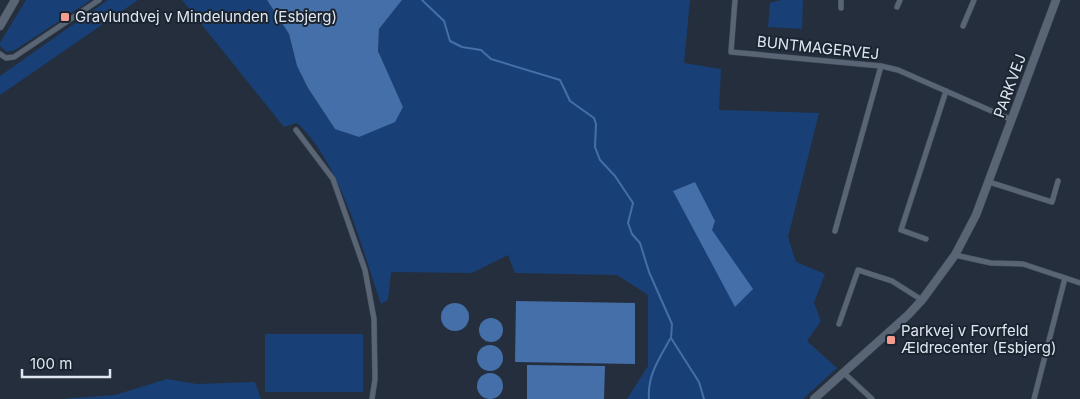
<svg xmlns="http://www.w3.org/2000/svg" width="1080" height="399" viewBox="0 0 1080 399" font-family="Inter,sans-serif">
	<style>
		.green { fill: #184076 }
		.water { fill: #456fa9 }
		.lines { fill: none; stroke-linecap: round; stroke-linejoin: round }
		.stream { stroke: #456fa9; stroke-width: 2 }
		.street-casing { stroke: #444c58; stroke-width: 6 }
		.secondary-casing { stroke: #444c58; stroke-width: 9 }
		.street { stroke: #596575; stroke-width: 5 }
		.secondary { stroke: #596575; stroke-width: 8 }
		.poi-dot { fill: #f59c91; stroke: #1b2532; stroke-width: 2 }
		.labels { text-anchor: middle; stroke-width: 4; stroke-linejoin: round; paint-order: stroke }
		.poi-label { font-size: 15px; fill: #dfe6f0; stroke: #1b2532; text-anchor: start }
		.street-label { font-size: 15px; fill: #dfe6f0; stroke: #1b2532 }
	</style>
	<rect width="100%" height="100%" fill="#242e3d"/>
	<g class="green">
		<polygon points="26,0 91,0 15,50 7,52 0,46 0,43"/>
		<polygon points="108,0 138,0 0,95 0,76"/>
		<path d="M182 0H267L289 34 297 66 308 88 335 129 403 107 378 51 379 29 402 0H690L684 63 721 69 719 110 819 113 788 237 796 262 825 274 814 303 821 321 807 341 837 368 803 399H627L648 366V295L617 275 515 273 508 255 472 273 391 272 388 300 381 304C362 249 341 163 297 123L284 127Z"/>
		<polygon points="781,0 803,0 802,29 768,27 770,3"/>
		<rect x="265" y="334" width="98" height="58"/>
		<polygon points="167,379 197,384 255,382 261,399 60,399 115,395"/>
	</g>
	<g class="water">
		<polygon points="267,0 402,0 379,29 378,51 403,107 395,122 359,137 335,129 308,88 297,66 289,34"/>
		<polygon points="695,182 715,221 712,230 753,289 735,307 673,191"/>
		<polygon points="516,301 635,303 635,364 515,362"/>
		<circle cx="455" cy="317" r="14"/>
		<circle cx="491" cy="330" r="12"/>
		<circle cx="490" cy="358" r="13"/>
		<polygon points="527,365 605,366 604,399 527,399"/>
		<circle cx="490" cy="386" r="13"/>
	</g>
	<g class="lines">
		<g class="stream">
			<polyline points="422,0 444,21 450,41 462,47 481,50 491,59 560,80 570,101 594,118 596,124 595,147 600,160 615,176 633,203 628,223 632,234 640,243 649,272 672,324 671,338 699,382 704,399"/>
			<path d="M649 399C647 376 659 359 670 339"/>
		</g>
		<g class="street-casing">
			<g id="street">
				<polyline points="735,0 731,52 881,66 898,70 1012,120"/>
				<polyline points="897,7 900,0"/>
				<polyline points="841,8 841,0"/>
				<polyline points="963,26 974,0"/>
				<polyline points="0,54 6,58 14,57 99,0"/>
				<polyline points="296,130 333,179 365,270 374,319 375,379 372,399"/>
				<polyline points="989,182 1052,202 1058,181"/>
				<polyline points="835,231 881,66"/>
				<polyline points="926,239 901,230 946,91"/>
				<polyline points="955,255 991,263 1023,264 1080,283"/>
				<polyline points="839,324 858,270 892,281 922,300"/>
				<polyline points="844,373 872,399"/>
				<polyline points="1034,399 1065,278"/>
			</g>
		</g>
		<g class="secondary-casing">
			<g id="secondary">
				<polyline points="0,26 15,0"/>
				<polyline points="814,399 908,315 922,300 955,255 976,215 1056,0"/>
			</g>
		</g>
		<use href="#street" class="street"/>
		<use href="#secondary" class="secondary"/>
	</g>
	<g class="poi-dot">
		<rect x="60" y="12" width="10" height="10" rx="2.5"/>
		<rect x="886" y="335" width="10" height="10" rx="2.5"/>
	</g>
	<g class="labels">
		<g class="poi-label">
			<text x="75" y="22">Gravlundvej v Mindelunden (Esbjerg)</text>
			<text x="901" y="336">Parkvej v Fovrfeld<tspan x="901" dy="17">Ældrecenter (Esbjerg)</tspan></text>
		</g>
		<g class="street-label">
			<text transform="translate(818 48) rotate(6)" y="5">BUNTMAGERVEJ</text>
			<text transform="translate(1010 86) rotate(-70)" y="5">PARKVEJ</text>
		</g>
	</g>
	<path d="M22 369v8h88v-8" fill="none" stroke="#dfe6f0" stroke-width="2.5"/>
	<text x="30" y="369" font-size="15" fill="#dfe6f0" stroke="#1b2532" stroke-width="4" paint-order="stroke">100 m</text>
</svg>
